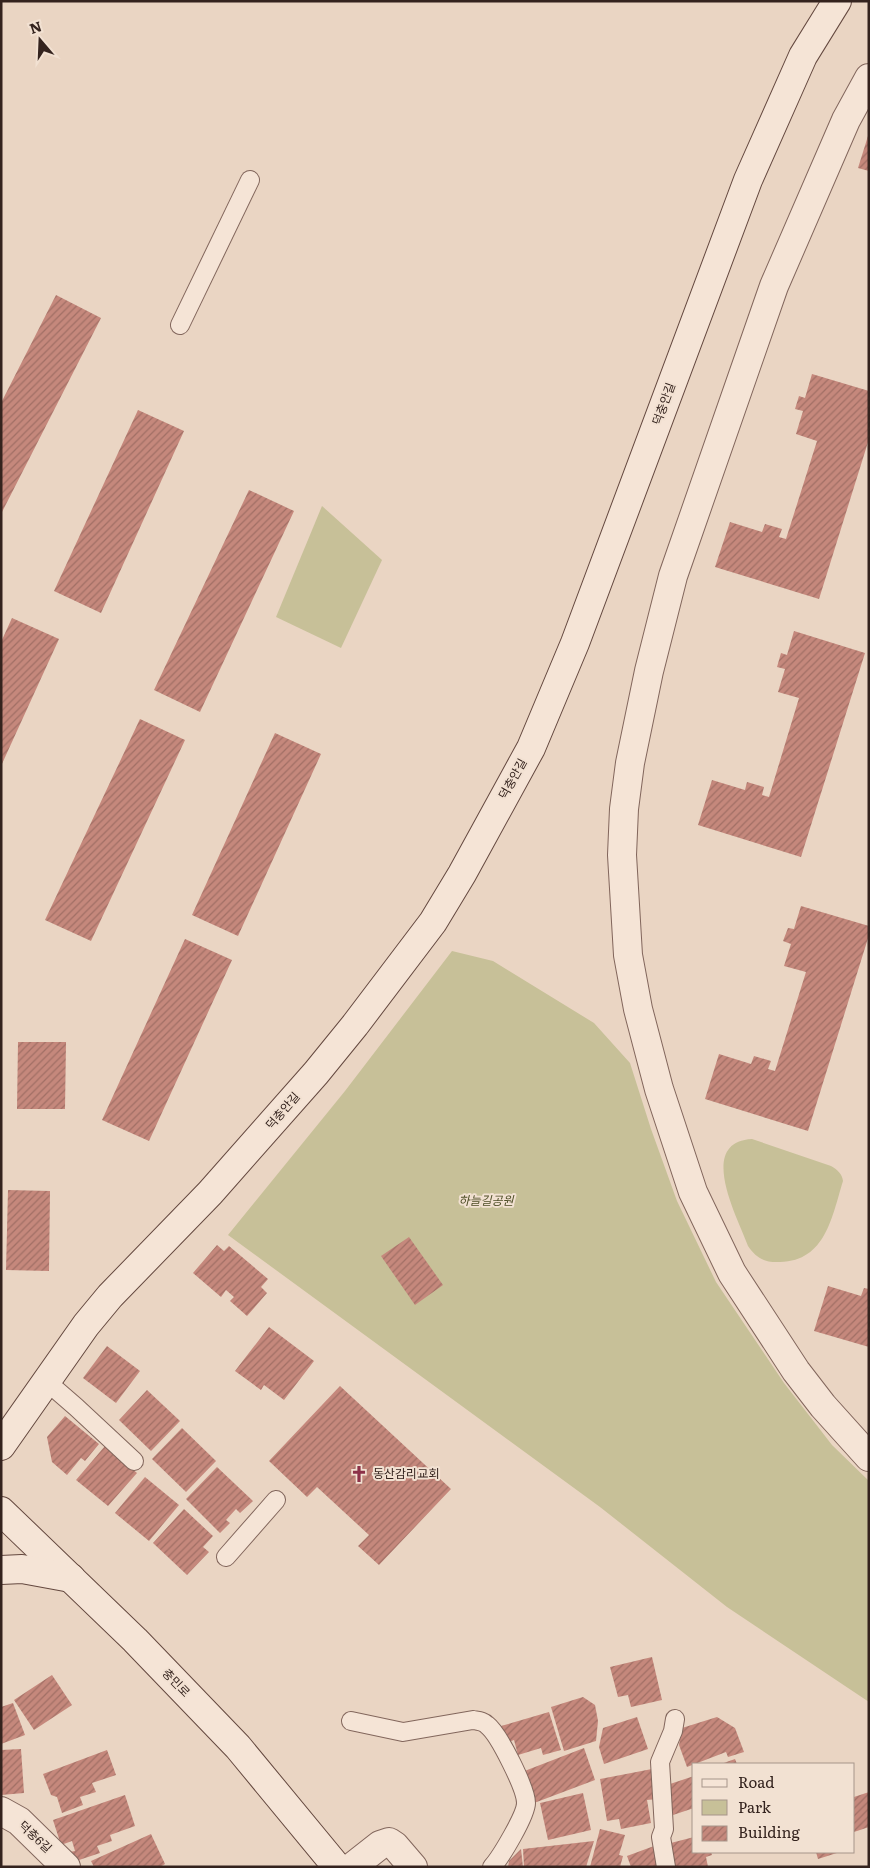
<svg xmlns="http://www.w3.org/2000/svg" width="870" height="1868" viewBox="0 0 870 1868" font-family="Literata,'Noto Sans KR',serif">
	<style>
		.green { fill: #c7c098 }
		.building { fill: url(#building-hatch) }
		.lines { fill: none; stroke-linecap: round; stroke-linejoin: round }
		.lane-casing { stroke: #82665c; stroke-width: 20 }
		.street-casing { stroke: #82665c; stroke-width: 30 }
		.secondary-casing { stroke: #64483f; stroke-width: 30 }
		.lane { stroke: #f5e4d6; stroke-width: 18 }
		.street { stroke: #f5e4d6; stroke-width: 28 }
		.secondary { stroke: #f5e4d6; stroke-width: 28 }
		.labels { text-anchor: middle; stroke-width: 4; stroke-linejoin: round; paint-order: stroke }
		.street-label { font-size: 12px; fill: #34231e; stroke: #f2e1d2 }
		.park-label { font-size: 12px; font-style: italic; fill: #4e4e27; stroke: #f2e1d2 }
		.poi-label { font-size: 12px; fill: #34231e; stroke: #f2e1d2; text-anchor: start }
	</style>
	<defs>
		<pattern id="building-hatch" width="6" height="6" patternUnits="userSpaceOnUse" patternTransform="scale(1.25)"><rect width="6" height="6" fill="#c5887c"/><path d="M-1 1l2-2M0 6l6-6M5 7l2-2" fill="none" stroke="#a16f65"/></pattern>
	</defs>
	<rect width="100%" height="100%" fill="#ead5c3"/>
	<g class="green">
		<polygon points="322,506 382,560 341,648 276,617"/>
		<polygon points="452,951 493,961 594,1023 630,1063 651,1129 677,1201 716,1282 784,1383 832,1445 869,1481 869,1702 727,1607 600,1507 228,1235 345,1091"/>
		<path d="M752 1139 831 1166C838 1170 842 1174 843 1181 832 1216 826 1261 780 1262 765 1263 756 1258 748 1246 738 1218 696 1142 752 1139Z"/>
	</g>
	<g class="building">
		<polygon points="868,136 869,136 869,171 858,168"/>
		<polygon points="56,295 101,318 1,514 1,403"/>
		<polygon points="812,374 869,391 869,439 819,599 715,567 730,522 762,532 765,524 782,529 779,537 786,539 817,441 796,434 803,411 795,409 799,396 805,398"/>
		<polygon points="138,410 184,431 101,613 54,591"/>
		<polygon points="249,490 294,511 200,712 154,690"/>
		<polygon points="12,618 59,639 1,766 1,642"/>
		<polygon points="794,631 865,653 801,857 698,825 712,780 745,790 747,782 764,787 762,795 769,797 799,698 778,692 785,669 777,667 781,653 787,655"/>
		<polygon points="140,719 185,740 91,941 45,920"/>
		<polygon points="275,733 321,754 238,936 192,915"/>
		<polygon points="801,906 869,926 869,935 808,1131 705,1099 719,1054 751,1064 754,1056 771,1061 768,1069 775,1071 806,972 784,966 791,944 783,941 788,928 794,929"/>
		<polygon points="185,939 232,960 149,1141 102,1120"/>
		<polygon points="18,1042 66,1042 65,1109 17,1109"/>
		<polygon points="8,1190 50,1191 49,1271 6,1270"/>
		<polygon points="409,1237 443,1285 415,1305 381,1256"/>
		<polygon points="217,1245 224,1251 229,1246 268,1279 261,1287 267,1293 247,1316 230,1301 234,1297 226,1290 221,1297 193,1273"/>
		<polygon points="828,1286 861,1296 864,1288 869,1289 869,1347 814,1331"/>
		<polygon points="269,1327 314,1361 284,1400 264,1385 261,1390 235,1371"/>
		<polygon points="107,1346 140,1371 116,1403 83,1378"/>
		<polygon points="340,1386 451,1489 379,1565 358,1546 369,1535 317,1487 307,1497 269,1461"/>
		<polygon points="147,1390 180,1421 151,1451 119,1420"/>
		<polygon points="65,1416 99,1444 85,1461 81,1458 67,1475 52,1462 47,1437"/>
		<polygon points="182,1428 216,1461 186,1492 152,1459"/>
		<polygon points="105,1446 137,1473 108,1506 76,1480"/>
		<polygon points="217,1467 253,1501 240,1513 236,1509 226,1520 230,1523 220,1533 186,1499"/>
		<polygon points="145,1477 179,1505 149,1541 115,1513"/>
		<polygon points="184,1509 213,1536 203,1547 209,1552 187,1575 153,1543"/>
		<polygon points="652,1657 662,1700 631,1707 628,1695 618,1697 610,1667"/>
		<polygon points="52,1675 72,1705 34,1730 14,1700"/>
		<polygon points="583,1697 595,1705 598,1721 596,1741 564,1751 551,1707"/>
		<polygon points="13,1703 25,1735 1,1744 1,1707"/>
		<polygon points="549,1712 561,1750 543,1755 541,1748 518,1755 514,1740 506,1743 501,1726"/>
		<polygon points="637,1717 648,1749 604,1764 599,1747 603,1728"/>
		<polygon points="717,1717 735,1728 744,1752 728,1757 726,1752 687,1767 679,1745 682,1728"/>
		<polygon points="584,1748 595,1780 534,1803 522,1772"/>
		<polygon points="21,1749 24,1793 1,1795 1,1750"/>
		<polygon points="107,1750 116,1775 92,1783 96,1792 80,1797 83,1805 62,1813 57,1797 51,1795 43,1774"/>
		<polygon points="735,1759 737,1764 721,1764"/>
		<polygon points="652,1769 657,1799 647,1800 651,1823 621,1829 619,1819 607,1821 600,1779"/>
		<polygon points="694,1776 694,1808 673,1815 664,1786"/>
		<polygon points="869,1792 869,1827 854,1832 854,1797"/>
		<polygon points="583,1793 591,1830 548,1840 540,1803"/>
		<polygon points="125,1795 135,1826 110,1835 112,1841 97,1846 100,1853 73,1862 69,1852 75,1851 72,1841 61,1845 53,1820"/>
		<polygon points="600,1829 625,1835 619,1855 623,1856 620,1867 590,1867"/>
		<polygon points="151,1834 165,1864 160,1867 94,1867 91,1861"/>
		<polygon points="694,1837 694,1852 711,1852 712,1855 706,1857 708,1867 673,1867 667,1844"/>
		<polygon points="594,1841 586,1867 524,1867 523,1849"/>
		<polygon points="654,1846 661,1867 631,1867 627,1856"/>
		<polygon points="521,1849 523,1867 508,1867 509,1861"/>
		<polygon points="816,1852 840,1852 818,1859"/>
	</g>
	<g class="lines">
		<g class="lane-casing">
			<g id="lane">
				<polyline points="180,325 250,180"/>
				<polyline points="46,1381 76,1407 134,1461"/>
				<polyline points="226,1557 276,1500"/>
				<path d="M351 1721 403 1732 473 1720C479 1721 483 1721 487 1725 499 1734 526 1789 526 1803 526 1815 501 1857 492 1867"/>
				<polyline points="666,1867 661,1837 664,1829 660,1762 673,1731 675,1719"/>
			</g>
		</g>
		<g class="street-casing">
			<g id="street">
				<polyline points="869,78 846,120 774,286 673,576 649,671 630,763 624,809 622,855 628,955 638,1009 659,1089 693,1192 732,1273 796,1371 823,1406 869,1457"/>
				<polyline points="1,1811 19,1821 66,1867"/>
				<polyline points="352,1867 380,1845 389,1842 395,1846 413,1867"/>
			</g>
		</g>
		<g class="secondary-casing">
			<g id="secondary">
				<polyline points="1,1446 86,1325 110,1296 210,1193 316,1073 355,1025 433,922 462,874 531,748 575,643 748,180 803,56 837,1"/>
				<polyline points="1,1511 135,1640 238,1747 337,1867"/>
				<polyline points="1,1570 22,1569 71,1578"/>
			</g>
		</g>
		<use href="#lane" class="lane"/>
		<use href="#street" class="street"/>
		<use href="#secondary" class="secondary"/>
	</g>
	<defs>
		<g id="church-bare" transform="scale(1.35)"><path d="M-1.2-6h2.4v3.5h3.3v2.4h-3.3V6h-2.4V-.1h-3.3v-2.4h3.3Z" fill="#8c3148" stroke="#f2e1d2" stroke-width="2.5" paint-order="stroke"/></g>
	</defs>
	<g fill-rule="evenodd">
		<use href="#church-bare" x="359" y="1474"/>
	</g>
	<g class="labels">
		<g class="street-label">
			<text transform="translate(664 404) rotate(-70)" y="4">덕충안길</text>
			<text transform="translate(513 779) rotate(-61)" y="4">덕충안길</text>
			<text transform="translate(283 1111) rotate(-49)" y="4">덕충안길</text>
			<text transform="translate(176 1683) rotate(46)" y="4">충민로</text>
			<text transform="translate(35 1837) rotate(43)" y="4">덕충6길</text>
		</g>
		<g class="park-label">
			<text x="486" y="1205">하늘길공원</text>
		</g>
		<g class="poi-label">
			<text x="373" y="1478">동산감리교회</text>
		</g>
	</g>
	<rect width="870" height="1868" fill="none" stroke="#34231e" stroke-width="5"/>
	<rect x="692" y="1763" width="162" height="90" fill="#f2e1d2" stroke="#a6958a"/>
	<rect x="702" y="1779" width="25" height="8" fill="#f5e4d6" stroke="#a6958a"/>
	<text x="738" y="1788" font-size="15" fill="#34231e">Road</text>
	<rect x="702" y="1800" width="25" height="15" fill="#c7c098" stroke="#a6958a"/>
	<text x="738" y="1813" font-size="15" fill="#34231e">Park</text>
	<rect x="702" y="1826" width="25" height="15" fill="url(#building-hatch)" stroke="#a6958a"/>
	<text x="738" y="1838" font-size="15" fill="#34231e">Building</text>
	<g transform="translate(40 40) rotate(341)" stroke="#f2e1d2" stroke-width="4" paint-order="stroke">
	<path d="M0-4L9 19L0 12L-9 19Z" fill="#34231e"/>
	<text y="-8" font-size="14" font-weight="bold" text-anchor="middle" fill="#34231e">N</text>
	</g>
</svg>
